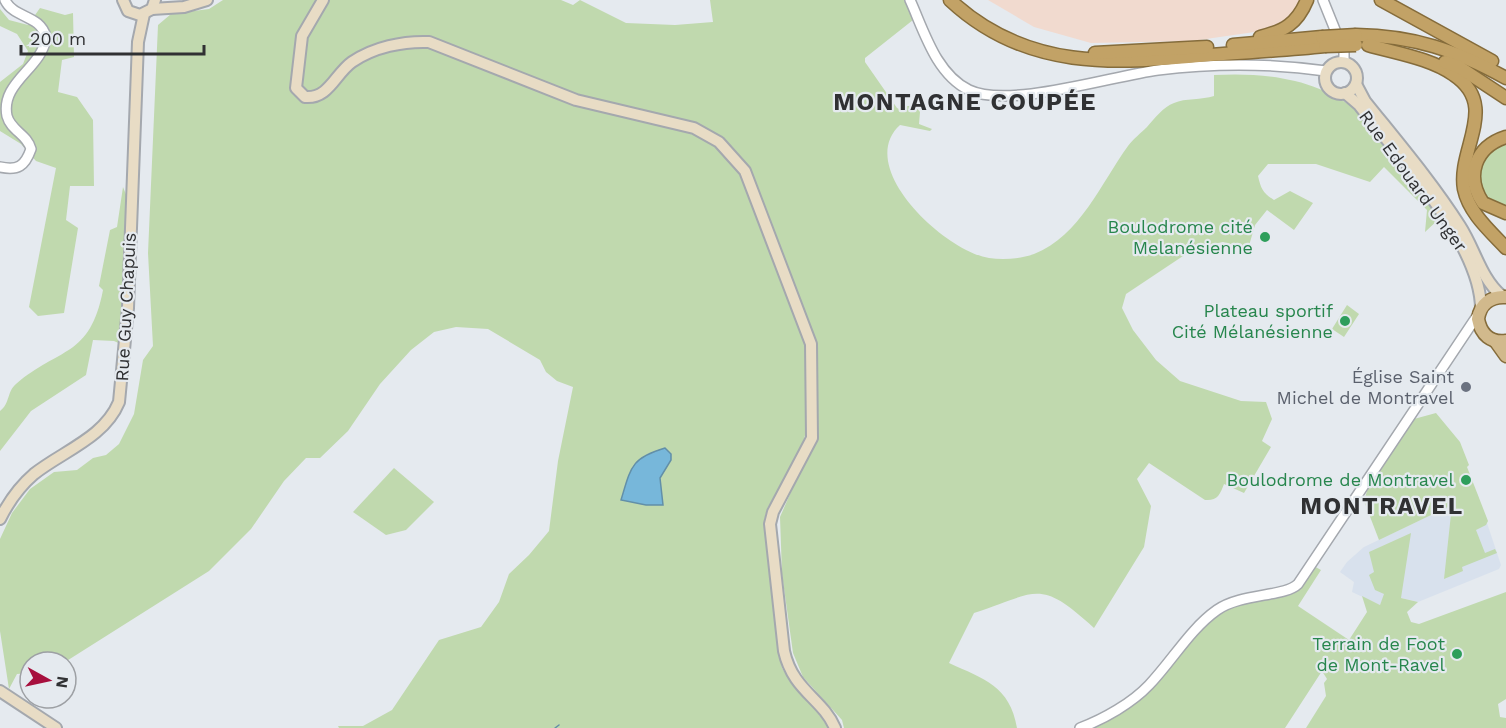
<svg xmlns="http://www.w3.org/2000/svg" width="1506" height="728" viewBox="0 0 1506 728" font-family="'Work Sans',sans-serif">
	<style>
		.built { fill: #d8e1ed }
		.industrial { fill: #f1dacf }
		.green { fill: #c0d9ae }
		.water { fill: #77b7da; stroke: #628fa8; stroke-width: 1.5 }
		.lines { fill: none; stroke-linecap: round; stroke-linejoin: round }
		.stream { stroke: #628fa8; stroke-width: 1.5 }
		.tertiary-casing { stroke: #a4a8ae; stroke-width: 12 }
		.secondary-casing { stroke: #a4a8ae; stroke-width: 14 }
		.primary-casing { stroke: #856c3b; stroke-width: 15 }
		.trunk-casing { stroke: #856c3b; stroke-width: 15 }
		.tertiary { stroke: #fff; stroke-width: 9 }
		.secondary { stroke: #e8dcc5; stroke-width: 10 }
		.primary { stroke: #d1b98c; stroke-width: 12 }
		.trunk { stroke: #c2a266; stroke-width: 12 }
		.trunk-bridge-casing { stroke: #856c3b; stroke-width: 15; stroke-linecap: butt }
		.trunk-bridge { stroke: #c2a266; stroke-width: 12 }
		.leisure-dot { fill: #2e9e5b; stroke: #e5eaef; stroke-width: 2 }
		.worship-dot { fill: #6b7280; stroke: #e5eaef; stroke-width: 2 }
		.labels { text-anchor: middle; stroke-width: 4.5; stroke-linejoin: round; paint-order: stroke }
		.street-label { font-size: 18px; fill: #303133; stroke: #e5eaef }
		.leisure-label { font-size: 18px; fill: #27864d; stroke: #e5eaef; text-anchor: end }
		.worship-label { font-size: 18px; fill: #5b616d; stroke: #e5eaef; text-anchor: end }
		.district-label { font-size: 24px; font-weight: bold; letter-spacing: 1.5px; fill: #303133; stroke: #e5eaef }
	</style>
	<rect width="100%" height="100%" fill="#e5eaef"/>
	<polygon class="built" points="1477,493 1501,565 1499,569 1418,602 1385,594 1380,605 1352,592 1354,582 1340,572 1347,562 1364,547"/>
	<polygon class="industrial" points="988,0 1303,0 1283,28 1192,41 1091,43 1034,27"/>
	<g class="green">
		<path d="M223 0H561L573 5 580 0 626 23 675 25 713 22 710 0H904L913 20 865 58V62L897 108 901 110 904 106H915L920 112 919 124 932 129 930 131 900 125C854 167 945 251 989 258 1003 260 1020 259 1034 254 1080 236 1101 183 1128 146 1133 139 1141 133 1147 127 1155 118 1163 107 1174 103 1185 98 1202 100 1214 96V75C1266 72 1322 79 1362 115 1378 129 1387 150 1400 167 1413 184 1427 200 1440 218L1425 232 1427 210 1384 167 1370 182 1316 164H1268L1258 176C1261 189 1263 193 1274 200L1290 191 1313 203 1294 230 1267 210 1255 225 1248 249 1223 242 1195 248 1126 294 1122 308 1133 330 1156 360 1180 381 1241 401 1266 402 1272 419 1262 441 1271 447 1244 493 1224 484C1220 495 1217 501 1205 500L1149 463 1137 479 1151 506 1144 547 1094 628C1039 578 1038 592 974 613L949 663C984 679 1010 686 1017 728H844L842 720 803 677 793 653 782 574 780 517 814 439V346L804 337C810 364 812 413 804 439 796 464 779 487 767 509L764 521 782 668C795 690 816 706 828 728H339L338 726H363L392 710 439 640 481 627 499 602 509 574 529 555 549 531 558 461 573 387 557 381 546 372 540 360 488 329 456 327 434 332 411 350 380 384 348 431 320 458H306L284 481 251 529 209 571 65 662H30V673L17 674 9 689 0 631V539L12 513 30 489 54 472 77 470 93 458 106 455 119 444 134 414 143 360 153 346 148 253 158 25 171 14 209 9Z"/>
		<polygon points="40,8 65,15 73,13 74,57 62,60 58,92 77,97 93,120 94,186 70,186 66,220 78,228 64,313 38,316 29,307 56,168 36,161 21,144 0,131 0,82 23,64 28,51 17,34 0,26 0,9 9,20 28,25"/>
		<polygon points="1506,137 1506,213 1488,207 1474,164"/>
		<path d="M123 187 131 207 125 346 114 341 93 340 86 375 31 411 0 451V411C10 404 7 391 16 384 59 347 90 358 103 290L99 286 110 230 117 227Z"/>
		<polygon points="1347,305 1359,314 1344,337 1332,329"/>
		<polygon points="1436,413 1460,442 1469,465 1467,467 1488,521 1486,525 1476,530 1485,553 1495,549 1497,553 1462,567 1463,571 1444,579 1452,505 1379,540 1364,501 1367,491 1414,419"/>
		<polygon points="394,468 434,502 406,530 386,535 353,512"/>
		<polygon points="1411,533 1401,598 1418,602 1407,612 1411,622 1419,624 1506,592 1506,699 1498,704 1500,717 1506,718 1506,728 1306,728 1326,696 1324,683 1327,679 1322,671 1285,728 1080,728 1133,698 1214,611 1289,590 1312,565 1321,570 1298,606 1349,640 1367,612 1362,596 1380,605 1384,594 1375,590 1369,575 1374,572 1369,552"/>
	</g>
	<path class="water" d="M665 448 671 454V460L660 478 663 505H646L621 500C631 467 631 458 665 448Z"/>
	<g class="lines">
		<polyline class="stream" points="555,728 559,725"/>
		<g class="tertiary-casing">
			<g id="tertiary">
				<path d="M910 0C924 31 936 74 969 90 1009 109 1112 76 1158 70 1215 63 1269 63 1326 71"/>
				<polyline points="1323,0 1344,52 1344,62"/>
				<path d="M0 167C18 171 25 166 31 149 27 134 11 131 7 116 0 82 43 68 46 37 40 14 14 19 5 0"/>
				<path d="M1080 728C1104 719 1132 703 1149 685 1172 661 1190 629 1217 610 1241 593 1285 597 1298 584L1479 313"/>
			</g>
		</g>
		<g class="secondary-casing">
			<g id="secondary">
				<polyline points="123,0 128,11 140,15 152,9 155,0"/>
				<path d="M323 0 302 36 296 88 305 97C329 99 335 74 352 62 374 47 403 41 429 42L576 100 694 128 719 142 745 171 811 344 812 438 773 512 770 524 784 651C793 691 822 698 835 728"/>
				<polyline points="152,9 184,7 207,0"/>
				<circle cx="1341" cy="78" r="16"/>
				<path d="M1356 84 1365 101C1397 141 1432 182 1460 226 1475 249 1481 279 1502 296"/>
				<path d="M1345 93 1359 105C1398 156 1481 244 1481 309"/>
				<path d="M0 519C8 503 20 486 34 474 63 451 104 438 119 402L128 308 138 42 144 14"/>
				<polyline points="0,691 56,728"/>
			</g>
		</g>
		<g class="primary-casing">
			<g id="primary">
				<path d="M1506 297C1491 296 1480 304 1478 319 1481 335 1491 343 1506 341"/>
				<polyline points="1496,342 1506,356"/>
			</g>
		</g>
		<g class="trunk-casing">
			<g id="trunk">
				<path d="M950 0C1026 71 1114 64 1210 55 1248 52 1287 50 1325 46"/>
				<polyline points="1381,0 1492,61"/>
				<path d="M1356 35C1415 36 1455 50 1506 78"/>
				<path d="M1260 37C1284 31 1297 24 1307 0"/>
				<polyline points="1233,45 1322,37"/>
				<path d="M1368 45C1395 53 1430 58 1454 75 1500 106 1457 149 1464 189 1469 213 1490 231 1506 248"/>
				<polyline points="1095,53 1207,47"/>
				<polyline points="1445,62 1459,67 1506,98"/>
				<path d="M1506 137C1475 147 1465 176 1483 203L1506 213"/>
			</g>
		</g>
		<use href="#tertiary" class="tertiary"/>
		<use href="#secondary" class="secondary"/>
		<use href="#primary" class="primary"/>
		<use href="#trunk" class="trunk"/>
		<g class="trunk-bridge-casing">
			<g id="trunk-bridge">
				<polyline points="1322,37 1356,35"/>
				<polyline points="1325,46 1356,45"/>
			</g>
		</g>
		<use href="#trunk-bridge" class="trunk-bridge"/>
	</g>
	<g class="leisure-dot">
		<circle cx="1265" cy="237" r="6"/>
		<circle cx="1345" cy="321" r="6"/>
		<circle cx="1466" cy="480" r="6"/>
		<circle cx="1457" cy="654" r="6"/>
	</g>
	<circle class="worship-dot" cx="1466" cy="387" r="6"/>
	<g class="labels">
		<g class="street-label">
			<text transform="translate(1413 181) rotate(54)" y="6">Rue Edouard Unger</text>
			<text transform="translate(126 307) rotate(-87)" y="6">Rue Guy Chapuis</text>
		</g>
		<g class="leisure-label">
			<text x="1253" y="233">Boulodrome cité<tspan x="1253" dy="21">Melanésienne</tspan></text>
			<text x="1333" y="317">Plateau sportif<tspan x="1333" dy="21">Cité Mélanésienne</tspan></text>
			<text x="1454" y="486">Boulodrome de Montravel</text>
			<text x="1445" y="650">Terrain de Foot<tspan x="1445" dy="21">de Mont-Ravel</tspan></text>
		</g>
		<g class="worship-label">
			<text x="1454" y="383">Église Saint<tspan x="1454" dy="21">Michel de Montravel</tspan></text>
		</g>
		<g class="district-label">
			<text x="965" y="110">MONTAGNE COUPÉE</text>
			<text x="1382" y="514">MONTRAVEL</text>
		</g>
	</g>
	<g transform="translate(48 680) rotate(98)"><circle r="28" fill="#e5eaef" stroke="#9da0a4" stroke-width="1.5"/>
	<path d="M0-4.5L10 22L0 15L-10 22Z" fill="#a70f3d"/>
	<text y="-9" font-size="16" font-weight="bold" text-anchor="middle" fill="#303133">N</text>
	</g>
	<path d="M21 45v9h183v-9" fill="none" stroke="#303133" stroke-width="3"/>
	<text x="30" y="45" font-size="18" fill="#303133" stroke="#e5eaef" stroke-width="4.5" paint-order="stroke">200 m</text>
</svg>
